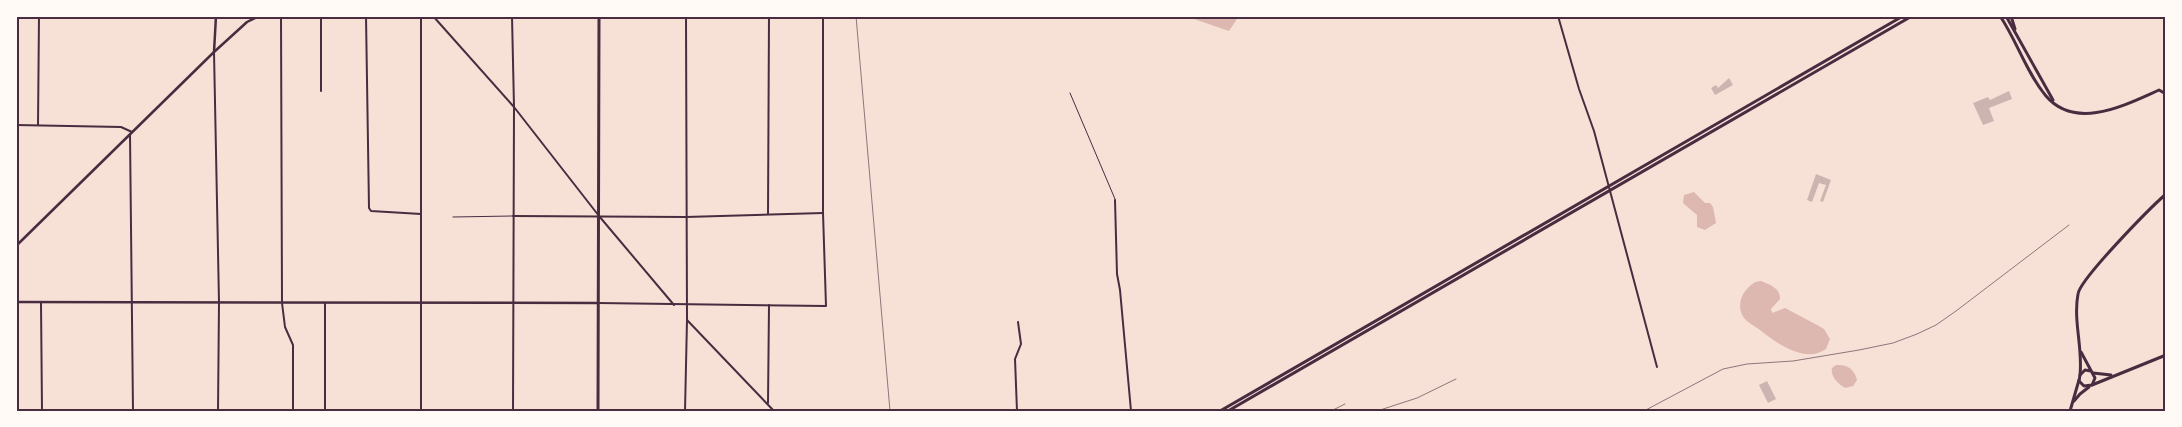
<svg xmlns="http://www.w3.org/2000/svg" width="2182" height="427" viewBox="0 0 2182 427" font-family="'Fira Sans Condensed',sans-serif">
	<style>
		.water { fill: #dcb8b0 }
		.building { fill: #ccb4b1 }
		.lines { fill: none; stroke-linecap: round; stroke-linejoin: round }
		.service { stroke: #4a2c40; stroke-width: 1 }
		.minor { stroke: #4a2c40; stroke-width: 2 }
		.tertiary { stroke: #4a2c40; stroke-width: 2.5 }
		.secondary { stroke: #4a2c40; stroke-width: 3 }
		.primary { stroke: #4a2c40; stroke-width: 3 }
		.rail { stroke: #8f747c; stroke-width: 1 }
		.neatline { fill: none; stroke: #4a2c40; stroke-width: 2 }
	</style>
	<rect width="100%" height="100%" fill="#f7e1d7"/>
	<g class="water">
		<polygon points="1192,16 1239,16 1229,31 1191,18"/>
		<polygon points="1694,192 1705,203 1710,203 1713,207 1716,223 1705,230 1697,227 1697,215 1683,203 1684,195"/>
		<path d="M1761 281C1771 285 1780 288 1780 299L1771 309 1772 313 1785 308 1819 326 1824 329 1830 339 1826 349C1805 364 1776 343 1760 330 1755 326 1748 323 1744 318 1738 310 1739 298 1746 290 1751 285 1754 281 1761 281Z"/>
		<path d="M1836 365C1848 364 1854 369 1857 380L1853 386 1845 388C1838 384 1830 376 1832 368Z"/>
	</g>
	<g class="building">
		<polygon points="1729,78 1733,85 1715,95 1711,88 1716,85 1718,88"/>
		<polygon points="2009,91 2012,99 1989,108 1994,121 1983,125 1973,103 1988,97 1990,100"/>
		<polygon points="1816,174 1831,180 1823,202 1820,201 1826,185 1819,183 1812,202 1807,200"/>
		<polygon points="1767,381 1776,399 1768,403 1759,385"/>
	</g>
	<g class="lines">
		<g class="service">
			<polyline points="1070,93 1115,199"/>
			<polyline points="453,217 512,216"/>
		</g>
		<g class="minor">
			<polyline points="281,16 282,303 285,327 293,345 293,411"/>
			<polyline points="366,16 369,208 371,211 421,214"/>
			<polyline points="421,16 421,411"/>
			<polyline points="433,16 514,107 599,216 674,305"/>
			<polyline points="512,16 514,107 513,411"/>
			<polyline points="1558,16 1579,89 1594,131 1657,367"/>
			<polyline points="214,52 219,302 218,411"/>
			<polyline points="321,91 321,16"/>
			<polyline points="16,125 121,127 132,132"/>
			<polyline points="38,125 39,16"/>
			<polyline points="130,134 133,411"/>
			<polyline points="1115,200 1117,274 1120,290 1131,411"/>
			<polyline points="768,214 769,16"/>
			<polyline points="513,216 686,217 823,213"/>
			<polyline points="41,303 42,411"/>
			<polyline points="598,303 826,306 823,213 823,16"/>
			<polyline points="687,320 774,411"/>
			<polyline points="768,403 769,305"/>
			<polyline points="1710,410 1711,411"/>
			<polyline points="325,411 325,303"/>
			<polyline points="685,411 687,320 686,16"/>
			<polyline points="1017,411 1015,359 1021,344 1018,322"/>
		</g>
		<g class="tertiary">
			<polyline points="214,52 216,16"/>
			<polyline points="16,246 214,52 247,22 259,16"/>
			<polyline points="16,302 598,303"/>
		</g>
		<g class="secondary">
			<path d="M2000 16C2017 41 2026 72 2046 96 2076 131 2125 105 2159 90L2166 94"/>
			<polyline points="2006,16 2053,100"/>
			<polyline points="2011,16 2015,29"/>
			<polyline points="2081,352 2095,378 2092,385 2084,386 2079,381 2080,375 2085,370 2091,371"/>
			<polyline points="2093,373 2111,375"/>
			<path d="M2080 375C2083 348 2073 321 2078 294 2080 279 2150 208 2166 194"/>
			<polyline points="2092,385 2166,355"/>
			<polyline points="2074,401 2080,394 2089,387"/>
			<polyline points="598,411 599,16"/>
			<polyline points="2070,411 2079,380"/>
		</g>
		<g class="primary">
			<polyline points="1220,411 1903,16"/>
			<polyline points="1228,411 1912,16"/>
		</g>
		<g class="rail">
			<polyline points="856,16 890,411"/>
			<polyline points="1331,411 1345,404"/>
			<polyline points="1377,411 1417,398 1456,379"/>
			<polyline points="1392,411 1411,411"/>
			<polyline points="1644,411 1723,369 1747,364 1793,361 1859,350 1893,343 1917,334 1936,325 1956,311 2069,225"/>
		</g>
	</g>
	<rect width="2182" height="427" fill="none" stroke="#fffaf5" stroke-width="35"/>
	<rect x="18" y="18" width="2146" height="392" class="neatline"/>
</svg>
